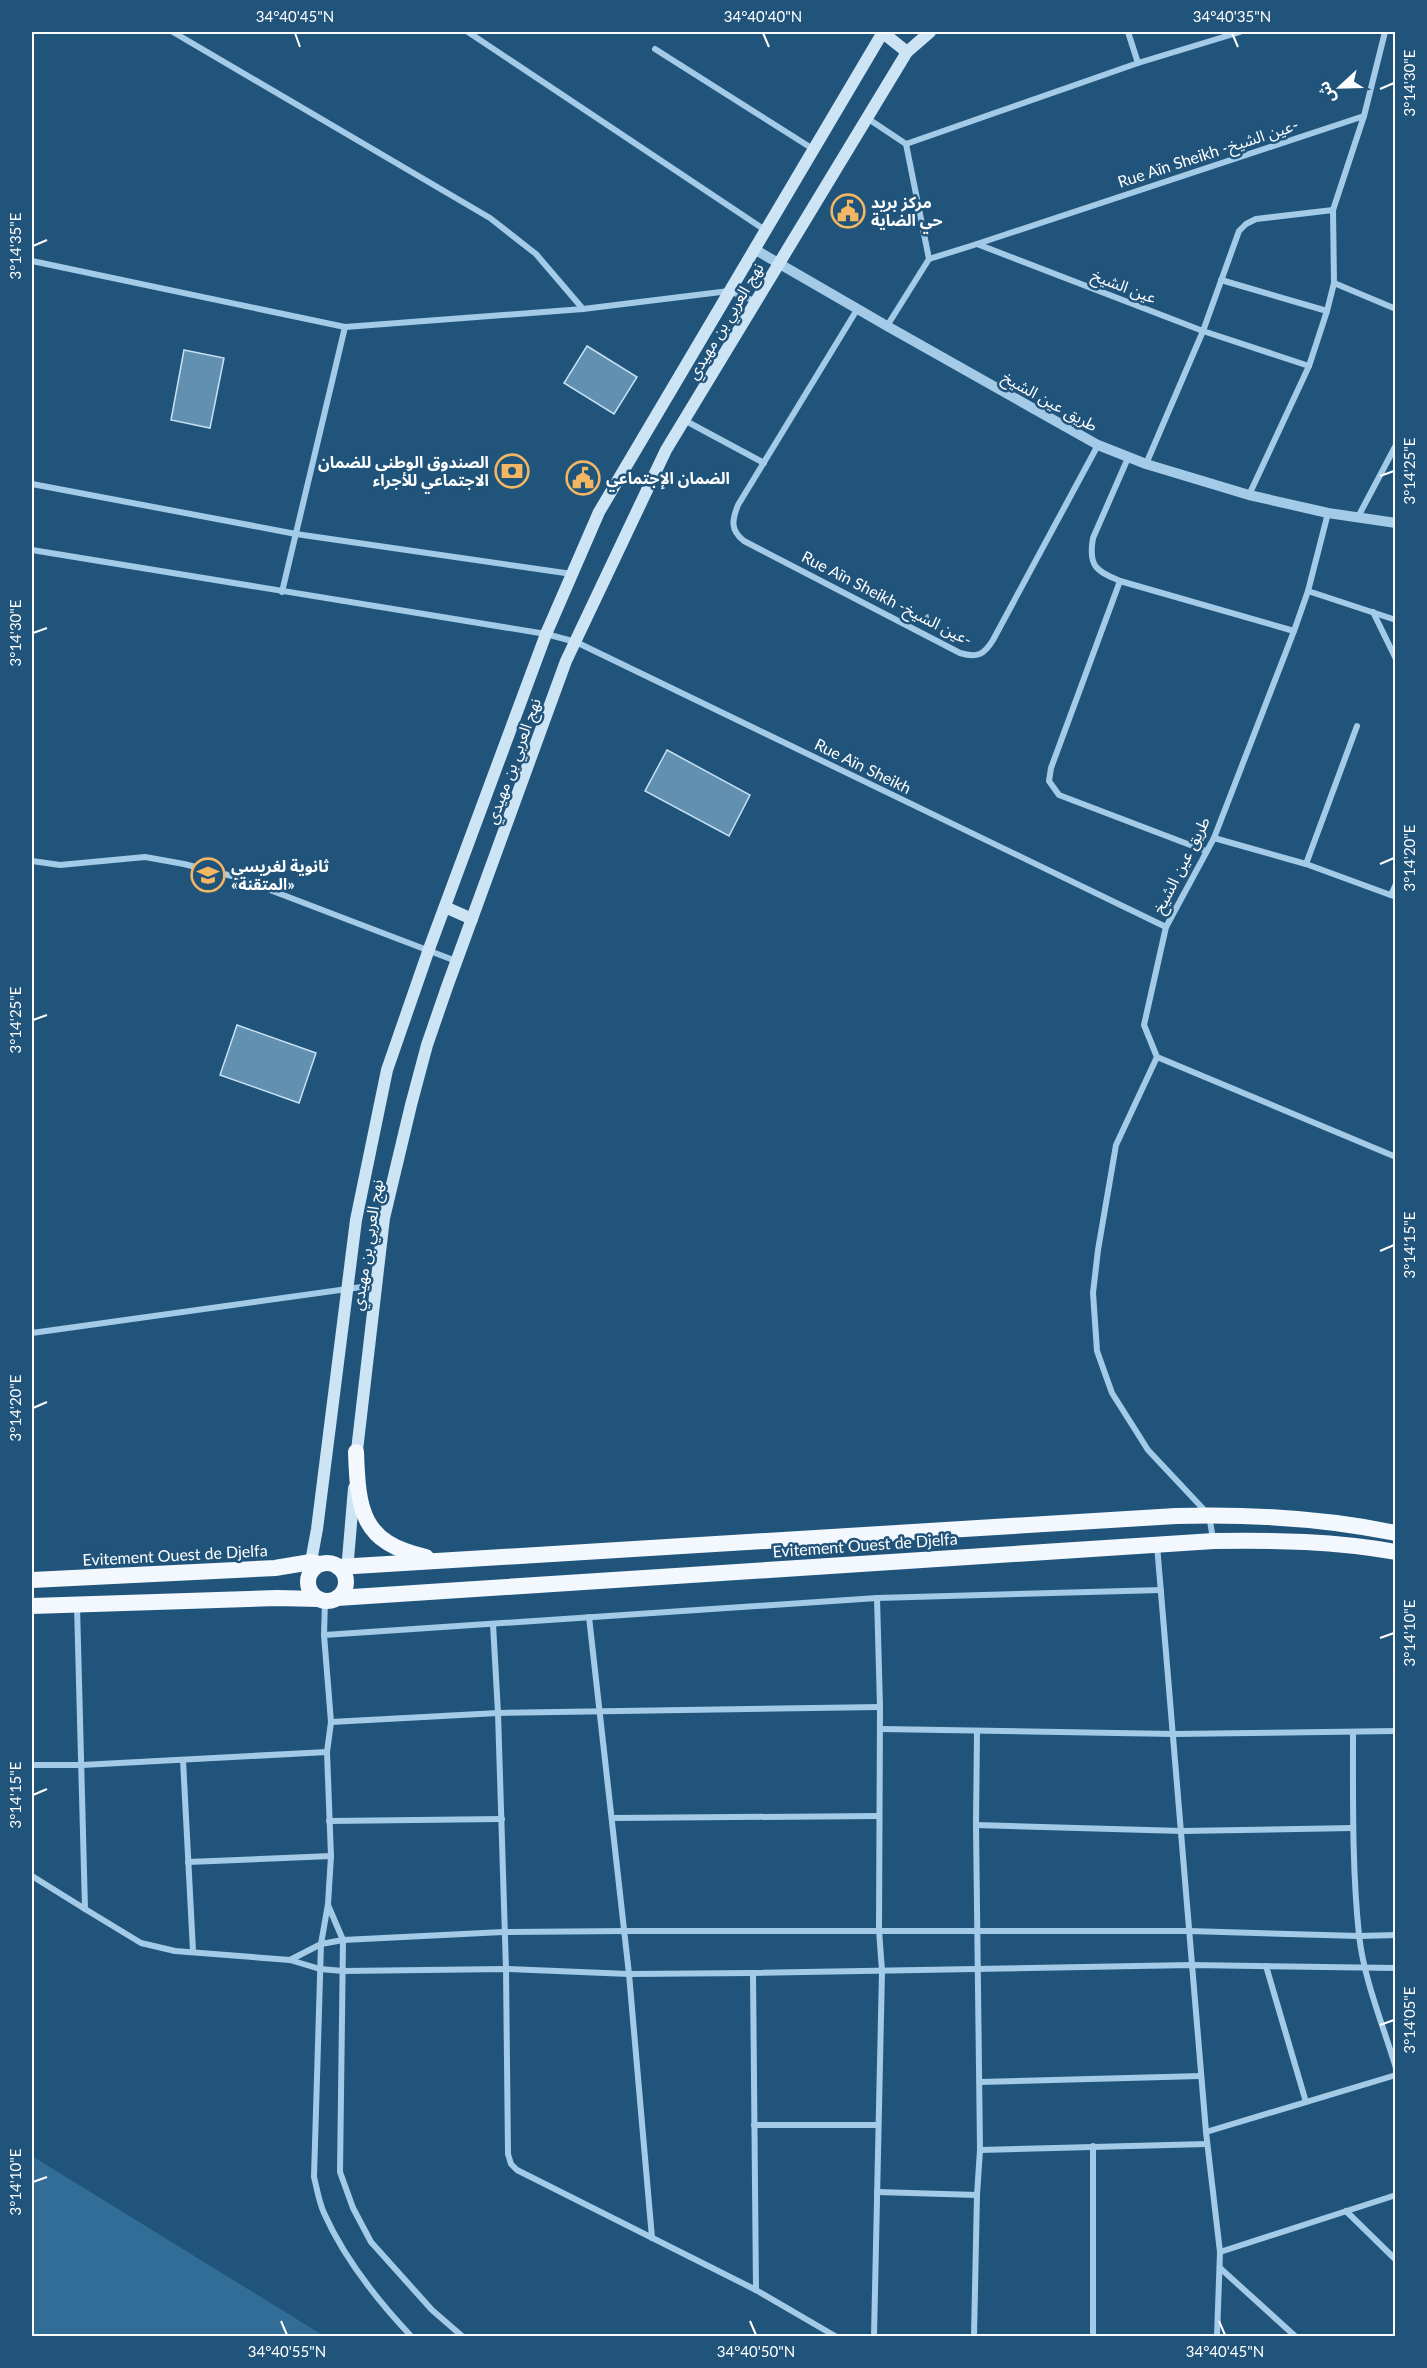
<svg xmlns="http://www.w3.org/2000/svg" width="1427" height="2368" viewBox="0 0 1427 2368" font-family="Lato,'Noto Sans Arabic',sans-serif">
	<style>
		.green { fill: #316d97 }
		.building { fill: #6290b1; stroke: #c6e1f5; stroke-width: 1.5 }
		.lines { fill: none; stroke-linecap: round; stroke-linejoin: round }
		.minor { stroke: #a3cae6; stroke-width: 6 }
		.tertiary { stroke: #a3cae6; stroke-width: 10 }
		.secondary { stroke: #cde4f5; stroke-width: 12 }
		.trunk { stroke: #f2f8fe; stroke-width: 16 }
		.ticks { fill: none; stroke: #fff; stroke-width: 2 }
		.labels { text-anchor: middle; stroke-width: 5; stroke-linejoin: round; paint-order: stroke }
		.street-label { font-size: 16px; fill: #fff; stroke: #21547b }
		.poi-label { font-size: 16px; font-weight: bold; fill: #fff; stroke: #21547b; text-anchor: start }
		.neatline { fill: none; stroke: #fff; stroke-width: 2 }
		.ticks-label { font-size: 15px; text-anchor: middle; fill: #fff }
	</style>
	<rect width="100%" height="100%" fill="#21547b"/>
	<polygon class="green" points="32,2156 324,2336 32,2336"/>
	<g class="building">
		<polygon points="587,346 637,377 614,414 564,383"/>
		<polygon points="184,350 224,358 210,428 171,420"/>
		<polygon points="667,750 750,795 729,836 645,791"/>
		<polygon points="237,1025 316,1053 299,1103 220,1075"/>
	</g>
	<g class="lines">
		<g class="minor">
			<polyline points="173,32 490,218 536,254 583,309"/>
			<polyline points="468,32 765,230"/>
			<polyline points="1128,32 1138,63"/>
			<polyline points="655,49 813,149"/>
			<polyline points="867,118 906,144 1138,63 1240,32"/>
			<polyline points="977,244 1364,116"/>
			<polyline points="929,259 977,244 1203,331 1309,366"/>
			<polyline points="32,261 345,327 583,309 729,291 755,301"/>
			<polyline points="1221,280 1327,311"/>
			<polyline points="1334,283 1396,309"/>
			<path d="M858 308 738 505C732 520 730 530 744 541L960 653C977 658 984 655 993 640L1098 445"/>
			<polyline points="887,326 929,259 906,144"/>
			<polyline points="684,420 764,463"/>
			<path d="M1128 458 1093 538C1088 566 1096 571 1120 581L1294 631"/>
			<polyline points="1146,464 1203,331 1239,231 1246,224 1256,219 1333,210"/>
			<polyline points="32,484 296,534 572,574"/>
			<polyline points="1249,495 1309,366 1327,311 1334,283 1333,210 1364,116 1385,32"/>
			<polyline points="1328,513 1308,591 1294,631 1214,838 1166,927 1144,1025 1157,1057 1396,1157"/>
			<polyline points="1358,517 1396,445"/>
			<polyline points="32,550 546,634 576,642 1166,927"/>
			<polyline points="1120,581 1051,768 1049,781 1059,795 1206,851"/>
			<polyline points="1308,591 1396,620"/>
			<polyline points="282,592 345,327"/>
			<polyline points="1373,612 1396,659"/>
			<polyline points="1214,838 1306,864 1396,897"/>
			<polyline points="32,861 60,865 145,857 184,864 236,877 456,961"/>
			<polyline points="1306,864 1357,726"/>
			<polyline points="1391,895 1396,884"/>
			<polyline points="1157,1057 1116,1145 1098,1250 1093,1293 1097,1351 1112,1393 1148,1450 1209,1515 1213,1539"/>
			<polyline points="32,1333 376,1285"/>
			<polyline points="1157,1545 1206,2132 1220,2252 1217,2336"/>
			<path d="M325 1601 324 1635 331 1722 327 1752 331 1856 328 1904 321 1944 314 2177C317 2189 319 2202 324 2213 344 2258 378 2301 411 2336"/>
			<polyline points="589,1617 629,1974 652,2238"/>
			<polyline points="493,1624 498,1713 506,1969 508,2154 511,2164 517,2170 756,2290 835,2336"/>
			<polyline points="324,1635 877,1598 1161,1590"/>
			<polyline points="331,1722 498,1713 880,1707"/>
			<polyline points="880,1729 1174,1734 1396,1731"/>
			<path d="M1353 1733C1353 1800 1352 1868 1359 1935 1364 1980 1383 2025 1396 2068"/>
			<polyline points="183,1760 193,1951"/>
			<polyline points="32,1765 82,1765 327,1752"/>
			<polyline points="612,1818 879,1816"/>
			<polyline points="329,1821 502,1819"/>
			<polyline points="976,1825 1182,1831 1353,1828"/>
			<polyline points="188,1862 331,1856"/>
			<polyline points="32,1876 85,1909 77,1606"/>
			<polyline points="328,1905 343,1940 340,2172 353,2208 371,2242 432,2310 462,2336"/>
			<polyline points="85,1909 141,1943 175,1951 290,1960 320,1969 343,1971 506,1969 629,1974 753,1973 1191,1965 1396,1968"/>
			<polyline points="290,1960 321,1944 343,1940 503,1932 624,1931 1189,1931 1359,1936 1396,1935"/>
			<polyline points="1266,1966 1306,2102"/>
			<polyline points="753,1973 756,2290"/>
			<polyline points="980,2082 1201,2076"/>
			<polyline points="754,2125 878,2125"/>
			<polyline points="1206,2132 1396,2075"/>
			<polyline points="980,2150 1207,2144"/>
			<polyline points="877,2192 977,2195"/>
			<polyline points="1346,2211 1396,2260"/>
			<polyline points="1220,2252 1396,2195"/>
			<polyline points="1220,2268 1295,2336"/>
			<polyline points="874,2336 882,1971 879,1930 880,1707 877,1598"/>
			<polyline points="974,2336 977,2195 980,2150 976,1825 977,1732"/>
			<polyline points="1093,2336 1093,2146"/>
		</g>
		<polyline class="tertiary" points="754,249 887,326 1098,445 1146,464 1249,495 1328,513 1396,523"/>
		<g class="secondary">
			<polyline points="882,32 907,52"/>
			<polyline points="445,907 472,919"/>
			<polyline points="356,1459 384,1218 411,1105 427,1045 447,987 566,661 666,450 907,52 930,32"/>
			<polyline points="308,1578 317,1529 356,1220 387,1070 429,949 546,634 599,512 883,32"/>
			<polyline points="346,1583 354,1488"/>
		</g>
		<g class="trunk">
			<path d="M356 1452C358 1510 361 1543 426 1557"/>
			<circle cx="327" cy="1582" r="19"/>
			<path d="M338 1567 1176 1516C1249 1514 1324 1518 1396 1533"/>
			<polyline points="32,1580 275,1568 311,1562 320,1564"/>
			<path d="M337 1598 1214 1541C1275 1540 1335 1541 1396 1552"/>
			<polyline points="32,1606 277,1598 319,1599"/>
		</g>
	</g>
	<path class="ticks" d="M295 33 300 47M763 33 769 47M1232 33 1238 47M1380 89 1394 83M33 246 47 240M1380 476 1394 471M33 633 47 628M1380 864 1394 858M33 1020 47 1015M1380 1251 1394 1245M33 1408 47 1402M1380 1638 1394 1633M33 1795 47 1789M1380 2025 1394 2020M33 2182 47 2177M281 2321 287 2335M750 2321 756 2335M1219 2321 1225 2335"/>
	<defs>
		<g id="civic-ring" transform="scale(1.725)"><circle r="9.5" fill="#21547b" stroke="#f3b764" stroke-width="1.5"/><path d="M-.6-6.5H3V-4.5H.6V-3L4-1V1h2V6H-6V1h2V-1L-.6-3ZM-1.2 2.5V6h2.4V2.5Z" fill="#f3b764"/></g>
		<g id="bank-ring" transform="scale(1.725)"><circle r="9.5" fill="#21547b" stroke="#f3b764" stroke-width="1.5"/><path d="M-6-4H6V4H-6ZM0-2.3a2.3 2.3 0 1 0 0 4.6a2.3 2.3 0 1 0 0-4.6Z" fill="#f3b764"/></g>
		<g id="school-ring" transform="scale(1.725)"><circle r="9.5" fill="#21547b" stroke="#f3b764" stroke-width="1.5"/><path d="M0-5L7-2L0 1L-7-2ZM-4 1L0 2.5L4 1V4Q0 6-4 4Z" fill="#f3b764"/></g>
	</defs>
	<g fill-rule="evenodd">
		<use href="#civic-ring" x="848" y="211"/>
		<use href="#bank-ring" x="512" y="471"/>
		<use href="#civic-ring" x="583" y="478"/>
		<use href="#school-ring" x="208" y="875"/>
	</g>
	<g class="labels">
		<g class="street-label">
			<text transform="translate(1208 153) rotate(-18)" y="6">Rue Aïn Sheikh -عين الشيخ-</text>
			<text transform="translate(1124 286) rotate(21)" y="6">عين الشيخ</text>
			<text transform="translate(725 321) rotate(-59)" y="6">نهج العربي بن مهيدي</text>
			<text transform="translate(1050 401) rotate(29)" y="6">طريق عين الشيخ</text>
			<text transform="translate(887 598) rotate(27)" y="6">Rue Aïn Sheikh -عين الشيخ-</text>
			<text transform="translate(513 761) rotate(-70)" y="6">نهج العربي بن مهيدي</text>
			<text transform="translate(863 766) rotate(26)" y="6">Rue Aïn Sheikh</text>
			<text transform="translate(1181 865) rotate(-63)" y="6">طريق عين الشيخ</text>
			<text transform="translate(367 1245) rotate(-81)" y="6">نهج العربي بن مهيدي</text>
			<text transform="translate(865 1545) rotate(-4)" y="6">Evitement Ouest de Djelfa</text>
			<text transform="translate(175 1555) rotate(-3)" y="6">Evitement Ouest de Djelfa</text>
		</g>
		<g class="poi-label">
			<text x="871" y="208">مركز بريد<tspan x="871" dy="18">حي الضاية</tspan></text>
			<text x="489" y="468" text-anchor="end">الصندوق الوطني للضمان<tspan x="489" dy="18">الاجتماعي للأجراء</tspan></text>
			<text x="606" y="484">الضمان الإجتماعي</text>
			<text x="231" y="872">ثانوية لغريسي<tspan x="231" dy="18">«المتقنة»</tspan></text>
		</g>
	</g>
	<rect width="1427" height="2368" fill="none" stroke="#21547b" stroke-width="66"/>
	<g transform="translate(1340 87) rotate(248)" stroke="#21547b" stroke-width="4.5" paint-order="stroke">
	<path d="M0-4.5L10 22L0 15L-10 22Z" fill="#ffffff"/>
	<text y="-9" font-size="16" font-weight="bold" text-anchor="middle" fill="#ffffff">ش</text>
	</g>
	<rect x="33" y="33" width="1361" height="2302" class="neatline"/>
	<g class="ticks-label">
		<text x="295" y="22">34°40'45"N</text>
		<text x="763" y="22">34°40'40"N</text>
		<text x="1232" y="22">34°40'35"N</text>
		<text transform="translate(1410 83) rotate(-90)" y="5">3°14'30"E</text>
		<text transform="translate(16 246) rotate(-90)" y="5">3°14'35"E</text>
		<text transform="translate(1410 471) rotate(-90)" y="5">3°14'25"E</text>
		<text transform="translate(16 633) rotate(-90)" y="5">3°14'30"E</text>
		<text transform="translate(1410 858) rotate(-90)" y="5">3°14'20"E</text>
		<text transform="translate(16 1020) rotate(-90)" y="5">3°14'25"E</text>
		<text transform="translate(1410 1245) rotate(-90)" y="5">3°14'15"E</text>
		<text transform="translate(16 1408) rotate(-90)" y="5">3°14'20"E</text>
		<text transform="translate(1410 1633) rotate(-90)" y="5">3°14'10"E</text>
		<text transform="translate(16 1795) rotate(-90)" y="5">3°14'15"E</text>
		<text transform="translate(1410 2020) rotate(-90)" y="5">3°14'05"E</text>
		<text transform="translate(16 2182) rotate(-90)" y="5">3°14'10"E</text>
		<text x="287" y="2357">34°40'55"N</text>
		<text x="756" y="2357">34°40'50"N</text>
		<text x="1225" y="2357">34°40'45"N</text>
	</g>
</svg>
